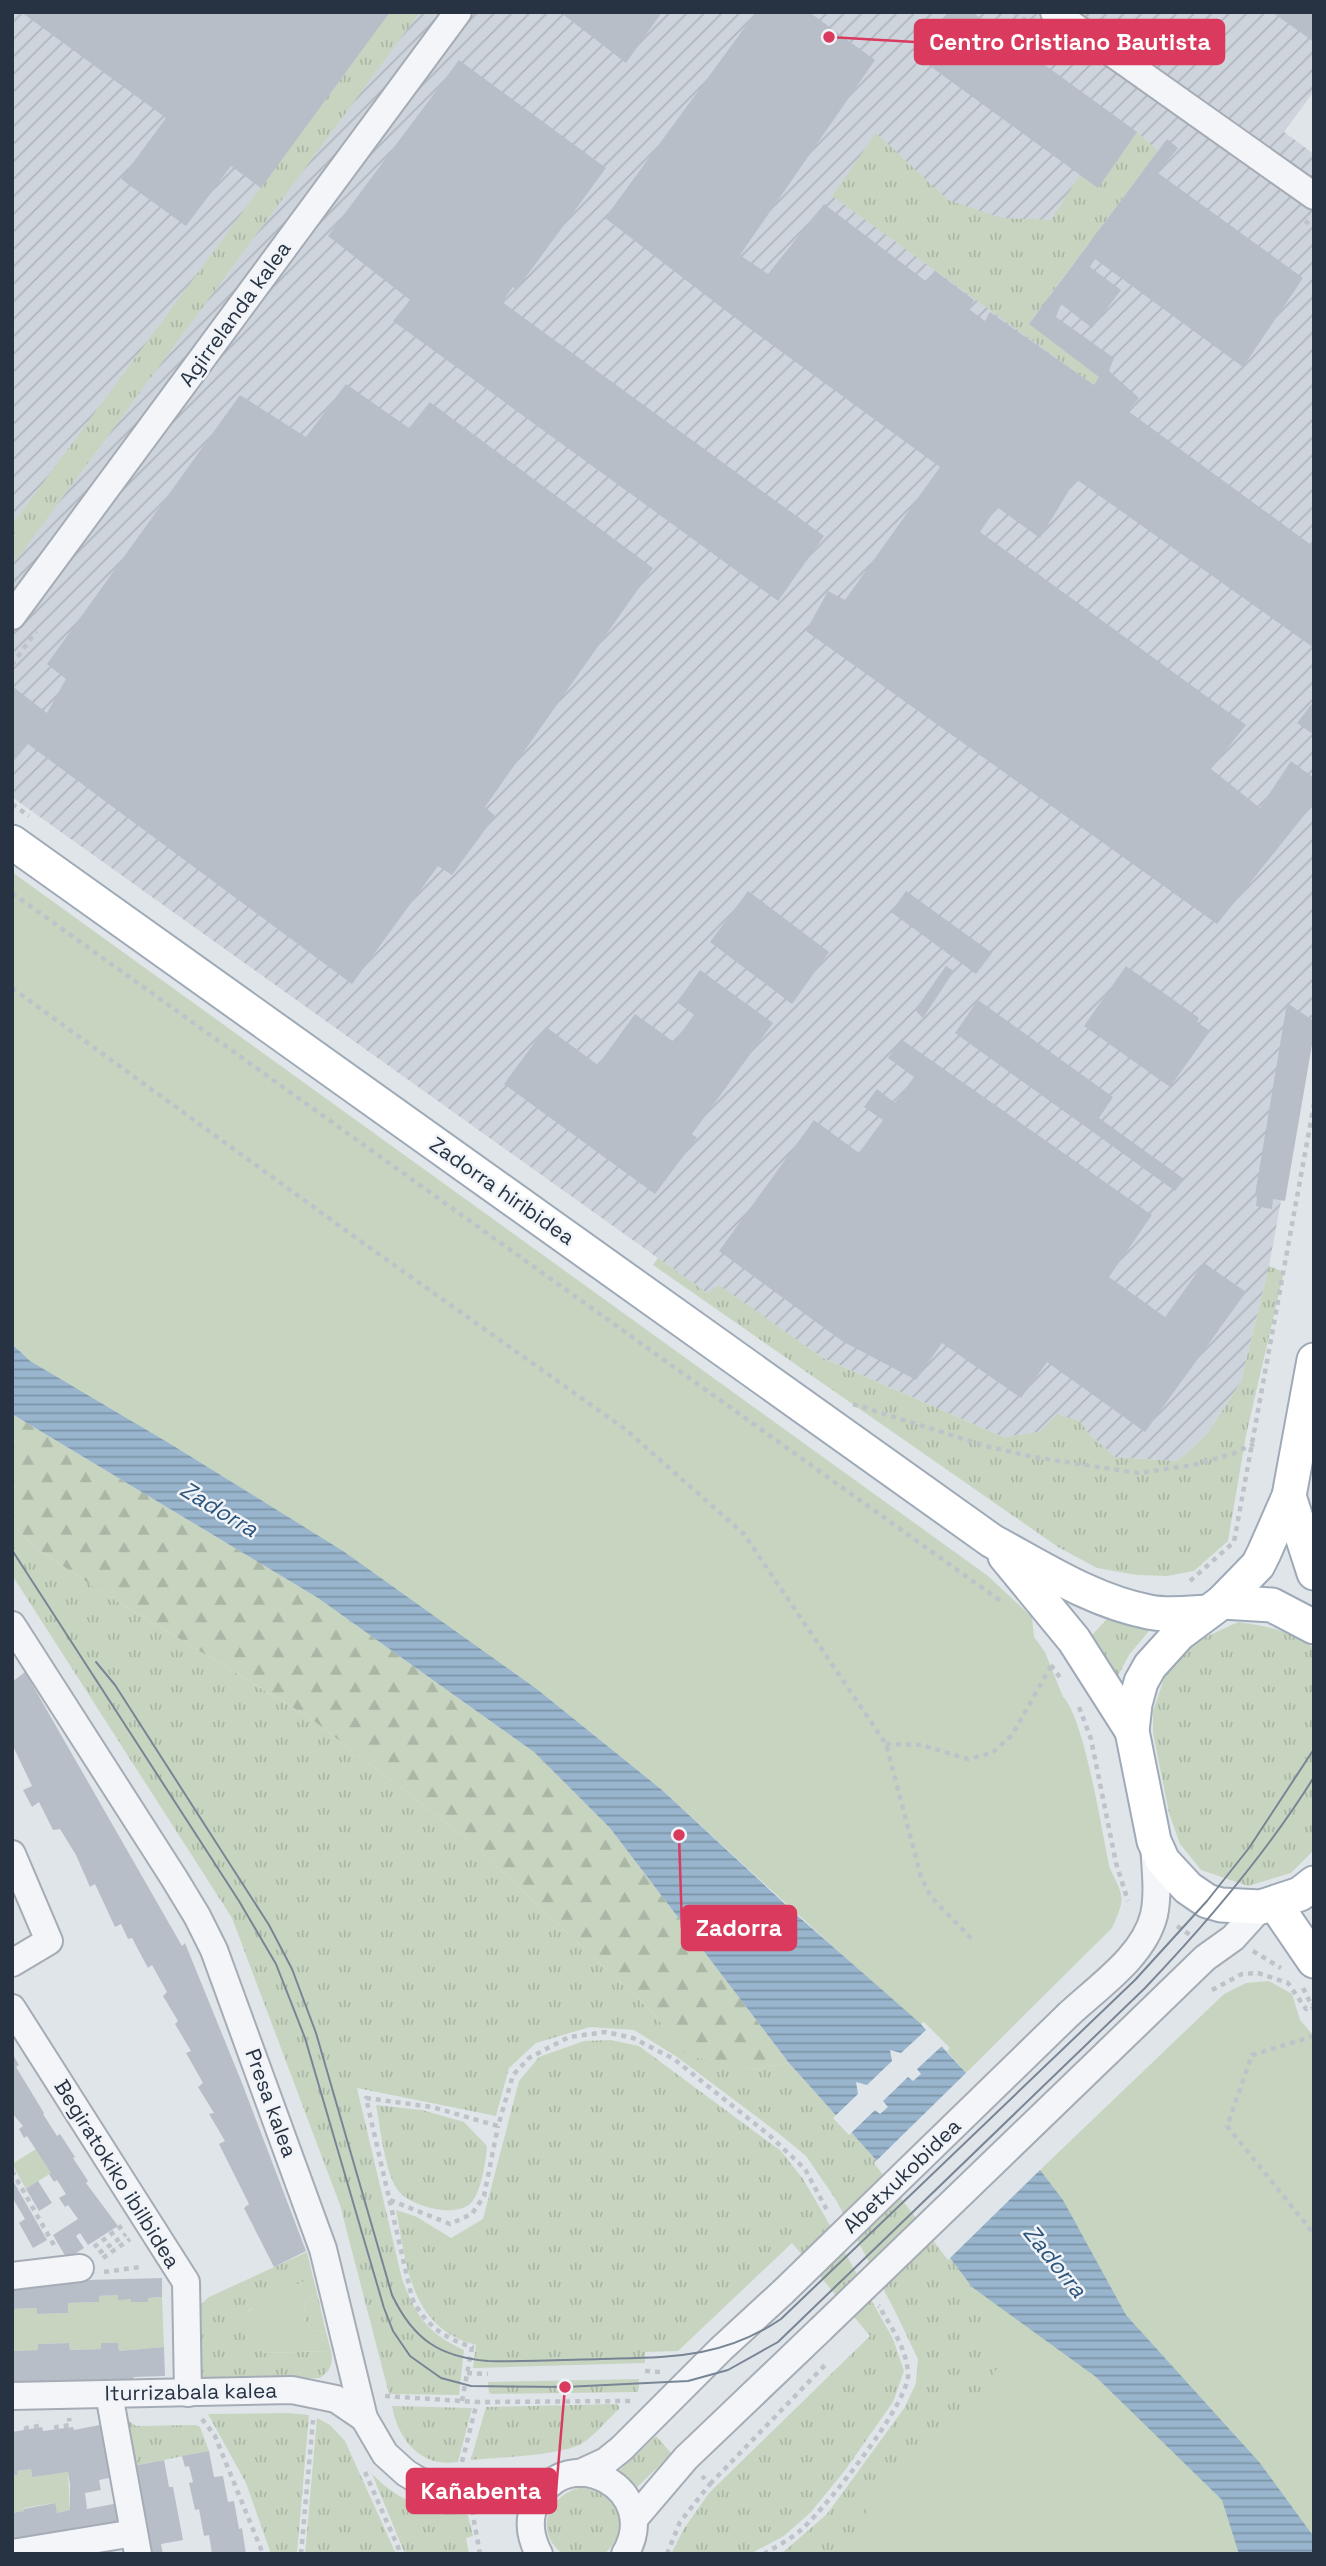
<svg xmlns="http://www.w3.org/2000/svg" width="1326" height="2566" viewBox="0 0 1326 2566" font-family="'Space Grotesk',sans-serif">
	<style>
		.industrial { fill: url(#industrial-furrows) }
		.grass { fill: url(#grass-tufts) }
		.forest { fill: url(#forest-firs) }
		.green { fill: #c7d5c0 }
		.water { fill: url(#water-rules) }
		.pier { fill: #e0e5ea }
		.building { fill: #b7bec8 }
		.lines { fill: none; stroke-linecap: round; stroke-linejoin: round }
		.minor-casing { stroke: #a5acb5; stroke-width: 30 }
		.major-casing { stroke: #9eaab7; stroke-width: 37 }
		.path { stroke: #bec3c9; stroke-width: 4.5; stroke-dasharray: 5 5; stroke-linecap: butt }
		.minor { stroke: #f3f5f8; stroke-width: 26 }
		.major { stroke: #fff; stroke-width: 33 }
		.tram { stroke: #788595; stroke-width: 2 }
		.minor-bridge-casing { stroke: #a5acb5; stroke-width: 30; stroke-linecap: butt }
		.minor-bridge { stroke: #f3f5f8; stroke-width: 26 }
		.labels { text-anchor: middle; stroke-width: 5; stroke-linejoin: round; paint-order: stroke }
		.street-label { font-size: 21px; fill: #273343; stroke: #f0f3f7 }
		.water-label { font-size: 23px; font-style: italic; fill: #2d557b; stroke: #f0f3f7 }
		.leader { fill: none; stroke: #da3a5d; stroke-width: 2.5 }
		.callout-dot { fill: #da3a5d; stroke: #f0f3f7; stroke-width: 2.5 }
		.callout { fill: #da3a5d; stroke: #da3a5d; stroke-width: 2.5 }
		.callout-label { font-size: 23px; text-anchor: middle; font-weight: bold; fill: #fff }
	</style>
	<defs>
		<pattern id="industrial-furrows" width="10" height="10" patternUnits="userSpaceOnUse" patternTransform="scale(1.75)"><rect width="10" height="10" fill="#ced4dc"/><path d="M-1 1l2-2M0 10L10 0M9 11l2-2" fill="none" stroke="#b1b6be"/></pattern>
		<pattern id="grass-tufts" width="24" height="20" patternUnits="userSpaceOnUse" patternTransform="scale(1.75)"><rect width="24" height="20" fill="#c7d5c0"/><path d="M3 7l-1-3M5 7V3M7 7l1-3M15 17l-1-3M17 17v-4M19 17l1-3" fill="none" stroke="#abb7a6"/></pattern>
		<pattern id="forest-firs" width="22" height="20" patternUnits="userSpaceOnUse" patternTransform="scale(1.75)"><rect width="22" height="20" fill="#c7d5c0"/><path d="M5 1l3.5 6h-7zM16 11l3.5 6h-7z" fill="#abb7a6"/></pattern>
		<pattern id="water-rules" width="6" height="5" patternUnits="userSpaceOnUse" patternTransform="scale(1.75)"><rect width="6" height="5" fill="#98b5cd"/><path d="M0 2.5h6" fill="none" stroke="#7c94a8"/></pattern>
	</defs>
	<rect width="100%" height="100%" fill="#e0e5ea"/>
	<polygon class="industrial" points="12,12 1314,12 1314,91 1284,132 1314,154 1314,1022 1269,1266 1241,1382 1207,1434 1178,1461 1115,1457 1088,1433 1081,1422 1040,1432 1003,1437 823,1358 719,1286 707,1293 12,797"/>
	<g class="grass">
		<polygon points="390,12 420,12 18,558 12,559 12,525"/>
		<polygon points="1137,132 1158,151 1029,323 1099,377 1094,385 832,196 876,133 948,200 1002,218 1051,220 1080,175 1098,188"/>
		<polygon points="658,1258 707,1293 719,1285 823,1358 1003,1437 1040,1432 1057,1414 1081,1422 1088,1433 1115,1457 1178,1461 1207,1434 1241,1382 1269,1266 1284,1272 1246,1435 1228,1541 1194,1571 1167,1576 1137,1575 1097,1568 1058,1547 653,1265"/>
		<path d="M12 1525 38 1549 97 1589 310 1718 466 1838 652 2012 687 2055 755 2069 789 2063 877 2161 972 2287 1000 2365 1125 2554H781L827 2514 905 2407 916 2383 918 2359 895 2311 836 2200 806 2156 777 2132 677 2057 634 2030 590 2027 536 2043 509 2068 496 2116 357 2088 402 2279C416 2316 427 2333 464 2350L459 2395 389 2394 340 2205 232 1918 12 1575Z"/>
		<polygon points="1111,1615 1153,1626 1129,1655 1114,1683 1088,1639"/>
		<path d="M1238 1622C1266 1626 1292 1630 1314 1649V1850L1291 1873 1248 1886 1201 1870 1180 1844 1169 1813 1153 1733V1711L1165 1676 1184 1650 1208 1636Z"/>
		<path d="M611 2040 639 2046 781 2151 803 2179 823 2213 893 2339 904 2371 893 2402 846 2469 811 2512 784 2536 750 2554H671L683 2530 709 2493 870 2336 792 2243 678 2351 645 2352V2363L473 2368 476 2345C410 2328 407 2266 396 2210L417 2217 451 2238 483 2219 519 2081 539 2057 584 2041Z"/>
		<path d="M376 2105 422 2110 464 2122 487 2146C486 2161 481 2193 471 2203 455 2219 408 2206 397 2189 385 2172 380 2126 376 2105Z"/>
		<path d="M307 2252 313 2277 255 2305 249 2310 245 2335C251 2345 255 2350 267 2353L331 2351C334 2363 330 2371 320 2378L206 2380 197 2375 191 2313 209 2297Z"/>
		<polygon points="317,2293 326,2332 312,2330 303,2317 307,2300"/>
		<polygon points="639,2379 638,2392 492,2394 489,2393 488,2382"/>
		<path d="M617 2404 620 2408C608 2419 597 2433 584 2442 565 2456 499 2457 472 2460L471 2459 486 2407Z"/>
		<path d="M392 2406 472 2408 458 2462C421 2468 398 2440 392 2406Z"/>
		<polygon points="288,2413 309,2415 297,2554 271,2554 246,2483 208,2414"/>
		<polygon points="125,2418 136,2426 196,2425 200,2427 209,2451 128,2467"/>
		<polygon points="317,2418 330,2425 345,2441 396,2554 305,2554"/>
		<polygon points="656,2436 672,2454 636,2488 620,2470"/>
		<path d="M372 2474C401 2503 425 2511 466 2508L473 2536 466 2538 469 2554H405Z"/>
		<path d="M582 2487C618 2493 633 2529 604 2554H563C532 2531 549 2494 582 2487Z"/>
	</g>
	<polygon class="forest" points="12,1414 318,1598 534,1752 610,1828 789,2063 755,2069 687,2056 652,2012 466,1838 310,1718 97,1589 38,1549 12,1525"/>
	<g class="green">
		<path d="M12 872 988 1576 1032 1617 1034 1637 1045 1652 1063 1697C1085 1719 1102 1834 1110 1869 1125 1898 1125 1899 1112 1928L966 2073 947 2051 662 1790 538 1690 29 1361 12 1343Z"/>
		<polygon points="1269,1981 1292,1994 1300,2020 1314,2036 1314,2554 840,2554 848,2548 888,2470 981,2395 999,2365 972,2287 1040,2170 1224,1994 1246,1983"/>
		<polygon points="36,2149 51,2173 26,2189 12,2164"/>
		<path d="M313 2277 317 2293 307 2300 303 2317 312 2330 326 2332 331 2351 267 2353C253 2349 246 2341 243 2327L246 2315 255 2304Z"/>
		<polygon points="118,2295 119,2299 131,2299 132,2302 148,2302 148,2298 162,2297 164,2347 119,2351 118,2343 101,2343 101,2349 70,2350 69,2343 38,2344 38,2350 12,2351 12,2309 37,2308 37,2314 68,2313 68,2303 99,2302 99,2296"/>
		<polygon points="31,2469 32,2476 68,2472 70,2510 57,2513 54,2503 24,2508 24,2511 12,2513 12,2476 18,2475 17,2471"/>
	</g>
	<polygon class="water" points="12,1344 30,1361 172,1445 343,1551 538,1690 662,1790 799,1917 921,2024 966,2073 1063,2200 1126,2315 1260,2463 1314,2537 1314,2554 1239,2554 1222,2500 1096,2377 972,2287 877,2161 789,2063 610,1828 534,1752 318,1598 12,1414"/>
	<g class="pier">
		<polygon points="924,2022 950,2048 947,2051 942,2046 917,2069 921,2074 913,2081 908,2077 883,2101 888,2107 880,2114 875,2110 849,2135 833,2118 858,2094 856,2082 867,2085 892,2061 890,2050 901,2053 926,2030 921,2024"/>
		<polygon points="969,2070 1042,2168 948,2260 874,2163"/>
	</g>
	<g class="building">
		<polygon points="21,12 390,12 261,188 231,166 186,226 121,179 166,118"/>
		<polygon points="560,12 662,12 626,63"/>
		<polygon points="756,12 809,12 875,60 740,255 768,274 824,204 927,282 935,271 974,300 969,309 985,321 990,312 1094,385 1099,377 1029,324 1167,139 1178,148 1158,173 1303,278 1243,367 1095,259 1090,267 1121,290 1092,328 1061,304 1056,317 1114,358 1109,371 1139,398 1128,411 1314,547 1314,648 1076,479 1040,538 997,507 980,532 1246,725 1211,769 1260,808 1291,761 1314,778 1314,803 1217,924 806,631 828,591 845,600 940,467 738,320 605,218"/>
		<polygon points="950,12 972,12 1137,132 1098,188 919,58"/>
		<polygon points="1272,12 1314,12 1314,42"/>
		<polygon points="459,60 606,168 517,289 513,287 502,302 824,536 778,601 393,321 410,300 328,236"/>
		<polygon points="346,384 409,428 430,402 653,568 485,807 495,816 452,875 438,866 352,984 28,744 12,763 12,686 47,713 66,679 47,664 240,395 306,437"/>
		<polygon points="1314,701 1314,735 1297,723"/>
		<polygon points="748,891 829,952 792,1004 710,942"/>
		<polygon points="906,891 992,953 976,974 891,912"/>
		<polygon points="946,966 954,971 923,1018 915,1010"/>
		<polygon points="1126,966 1199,1018 1197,1022 1210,1031 1170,1087 1084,1026"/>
		<polygon points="700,970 773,1023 692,1134 697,1138 655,1194 504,1084 546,1027 598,1065 635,1014 674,1042 694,1015 677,1002"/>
		<polygon points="978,1000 1113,1097 1099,1118 1184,1179 1175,1191 955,1033"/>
		<polygon points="1287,1003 1314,1021 1314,1033 1285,1201 1273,1199 1272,1209 1256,1206 1257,1197 1255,1195"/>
		<polygon points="901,1039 1152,1215 1109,1277 1165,1317 1204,1263 1246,1292 1145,1432 1047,1362 1021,1398 942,1343 916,1380 842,1341 719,1251 814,1120 859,1153 883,1120 864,1107 877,1089 895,1103 914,1077 888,1058"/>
		<polygon points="25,1672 182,1946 185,1943 242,2083 306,2251 274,2267 244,2208 249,2204 219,2144 225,2141 209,2114 214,2113 198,2087 203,2083 186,2053 191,2051 175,2024 178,2021 163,1996 167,1992 152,1965 148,1968 132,1938 128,1939 121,1924 115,1927 95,1884 90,1887 76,1855 60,1829 53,1830 39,1802 32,1807 23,1790 32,1786 12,1744 12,1682"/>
		<polygon points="12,2053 19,2065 16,2067 44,2113 43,2114 57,2136 60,2134 75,2157 73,2158 88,2181 86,2183 118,2226 88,2245 80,2233 76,2236 84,2248 67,2259 53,2235 78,2219 68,2205 65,2207 59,2198 66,2194 57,2180 54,2182 49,2174 51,2173 27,2136 24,2138 19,2129 23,2126 12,2113"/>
		<polygon points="12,2179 47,2240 33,2248 19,2223 25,2219 12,2197"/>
		<polygon points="38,2181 52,2203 39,2211 26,2189"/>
		<polygon points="162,2278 162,2297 148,2298 148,2302 131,2302 131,2299 118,2300 118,2295 99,2296 99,2302 68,2303 68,2313 37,2314 37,2308 12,2309 12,2282"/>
		<polygon points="69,2343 70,2350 101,2349 101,2343 118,2343 119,2351 164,2347 165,2376 134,2377 133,2379 12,2382 12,2351 38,2350 38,2344"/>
		<polygon points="105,2424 114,2477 99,2480 101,2490 85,2493 87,2509 119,2503 123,2525 12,2544 12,2513 24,2511 24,2509 55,2503 57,2513 70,2510 70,2484 68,2472 32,2477 31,2469 17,2471 18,2475 12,2476 12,2432 42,2427 43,2431 73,2427 74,2430"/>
		<polygon points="209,2451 214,2477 223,2476 228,2502 234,2501 239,2529 242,2528 246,2554 212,2554 209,2535 204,2536 199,2509 195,2510 189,2483 193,2482 189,2466 185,2467 182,2456"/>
		<polygon points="164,2460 169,2487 173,2487 183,2540 161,2544 163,2554 145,2554 128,2467"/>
	</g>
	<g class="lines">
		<g class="minor-casing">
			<g id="minor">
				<polyline points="1054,12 1314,196"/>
				<polyline points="12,616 458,12"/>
				<polyline points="12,1625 174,1878 197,1916 214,1950 323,2249 364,2418 385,2454 406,2473 421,2482 439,2485 467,2486 551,2483"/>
				<polyline points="12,1854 49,1941 12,1963"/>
				<polyline points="12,2008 186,2282 188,2393"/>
				<path d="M1069 2014C1099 1986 1144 1956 1154 1915 1159 1892 1155 1866 1154 1843"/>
				<polyline points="1108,2052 1205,1958 1233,1938 1261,1907"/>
				<polyline points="12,2276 80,2268"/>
				<polyline points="109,2394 138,2554"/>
				<polyline points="12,2396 292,2390 336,2399 364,2418"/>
				<polyline points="580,2473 606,2461 621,2449 721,2349 783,2292"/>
				<polyline points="634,2519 686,2458 821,2329"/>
				<polyline points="12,2553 134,2533"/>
				<path d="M539 2554C530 2537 527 2520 536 2502 568 2438 663 2490 625 2554"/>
			</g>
		</g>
		<g class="major-casing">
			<g id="major">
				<path d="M12 842 992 1541C1042 1568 1092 1601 1149 1612 1168 1616 1189 1613 1208 1612"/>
				<polyline points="1314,1360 1289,1496 1264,1553 1258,1565 1222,1602 1179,1634 1150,1666 1141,1682 1135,1704 1132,1731 1154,1841 1163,1861 1188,1888 1207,1901 1221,1905 1261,1907 1300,1894 1314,1883"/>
				<polyline points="1289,1496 1314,1573"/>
				<polyline points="1005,1556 1074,1640 1132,1731"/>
				<polyline points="1222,1602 1272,1605 1314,1627"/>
				<polyline points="1275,1904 1314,1961"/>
			</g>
		</g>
		<g class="path">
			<polyline points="1014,12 1031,24"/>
			<polyline points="1305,221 1314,228"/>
			<polyline points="12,665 36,631"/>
			<polyline points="12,804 29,816"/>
			<polyline points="12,893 1002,1602"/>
			<polyline points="12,988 359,1240 625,1429 744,1534 886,1744 921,1877 931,1897 972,1939"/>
			<polyline points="853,1404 986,1446 1033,1457 1138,1473 1193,1465 1232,1454 1254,1444"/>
			<polyline points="1190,1581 1234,1542 1314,1104"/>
			<polyline points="1051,1665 1061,1679"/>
			<polyline points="1079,1707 1091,1739 1116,1863 1128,1901"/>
			<polyline points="886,1744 921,1745 968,1759 992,1753 1012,1735 1051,1666"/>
			<polyline points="1177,1926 1193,1937"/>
			<polyline points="1253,1951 1281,1968"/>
			<polyline points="1303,1988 1314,2010"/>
			<polyline points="1212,1990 1242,1974 1258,1973 1288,1983 1306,2009 1313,2005"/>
			<polyline points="1314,2036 1252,2055 1227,2126 1314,2234"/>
			<polyline points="12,2171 55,2247"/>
			<polyline points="390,2200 450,2224 472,2214 484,2196 498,2126"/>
			<polyline points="94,2247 123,2225"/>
			<polyline points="99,2253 126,2234"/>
			<polyline points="103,2258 130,2239"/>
			<polyline points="104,2272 140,2267"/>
			<polyline points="645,2371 661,2372"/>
			<polyline points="467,2373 488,2374"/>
			<polyline points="385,2396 477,2402"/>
			<path d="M462 2401 472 2347C444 2338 425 2325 412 2298L366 2098 432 2107 498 2126 513 2075 529 2058 569 2037 606 2032 633 2038 674 2059 769 2135 805 2169 828 2212"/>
			<polyline points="202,2419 215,2436 263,2554"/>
			<polyline points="57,2429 56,2427 70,2425 69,2418"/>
			<polyline points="26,2430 26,2428 39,2426 39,2421"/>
			<polyline points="462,2462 477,2402 634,2401"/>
			<polyline points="365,2472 401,2554"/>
			<polyline points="710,2484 826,2364"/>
			<polyline points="472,2510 480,2554"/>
			<polyline points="301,2554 313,2420"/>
			<polyline points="667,2554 680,2522 710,2484 702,2476"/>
			<path d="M764 2554C777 2546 793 2538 804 2527 827 2506 910 2402 908 2374 907 2349 891 2327 879 2306"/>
		</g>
		<use href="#minor" class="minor"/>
		<use href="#major" class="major"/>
		<g class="tram">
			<path d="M12 1550 239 1901 276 1964 305 2038 384 2308 393 2331 410 2356 441 2378 471 2386 565 2387 688 2381 728 2370 778 2342 1145 1988C1208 1922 1266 1854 1314 1777"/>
			<path d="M96 1662 115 1685 269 1925 292 1969 316 2033 392 2295C413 2339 439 2357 488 2361 526 2362 564 2360 601 2359 669 2357 722 2359 781 2319L1135 1980 1207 1901 1249 1848 1314 1749"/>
		</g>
		<g class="minor-bridge-casing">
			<g id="minor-bridge">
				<polyline points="783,2292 1069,2014"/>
				<polyline points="821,2329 1108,2052"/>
			</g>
		</g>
		<use href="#minor-bridge" class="minor-bridge"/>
	</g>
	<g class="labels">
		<g class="street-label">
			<text transform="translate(235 314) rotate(-54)" y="7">Agirrelanda kalea</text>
			<text transform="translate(502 1191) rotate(35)" y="7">Zadorra hiribidea</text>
			<text transform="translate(271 2103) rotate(70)" y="7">Presa kalea</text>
			<text transform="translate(117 2174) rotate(58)" y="7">Begiratokiko ibilbidea</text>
			<text transform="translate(902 2176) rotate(-44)" y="7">Abetxukobidea</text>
			<text transform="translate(191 2392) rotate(-1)" y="7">Iturrizabala kalea</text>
		</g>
		<g class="water-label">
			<text transform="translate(219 1509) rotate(31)" y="8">Zadorra</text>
			<text transform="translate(1055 2261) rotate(51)" y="8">Zadorra</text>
		</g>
	</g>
	<path class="leader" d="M829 37L915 42M679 1835L682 1928M565 2387L556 2491"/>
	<g class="callout-dot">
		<circle cx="829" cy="37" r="7"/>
		<circle cx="679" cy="1835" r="7"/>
		<circle cx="565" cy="2387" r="7"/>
	</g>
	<g class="callout">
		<rect x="915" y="20" width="309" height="44" rx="7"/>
		<rect x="682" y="1906" width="114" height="44" rx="7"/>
		<rect x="407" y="2469" width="149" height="44" rx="7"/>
	</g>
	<g class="callout-label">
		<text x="1070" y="50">Centro Cristiano Bautista</text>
		<text x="739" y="1936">Zadorra</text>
		<text x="481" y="2499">Kañabenta</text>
	</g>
	<rect width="1326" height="2566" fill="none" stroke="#273343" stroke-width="28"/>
</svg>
